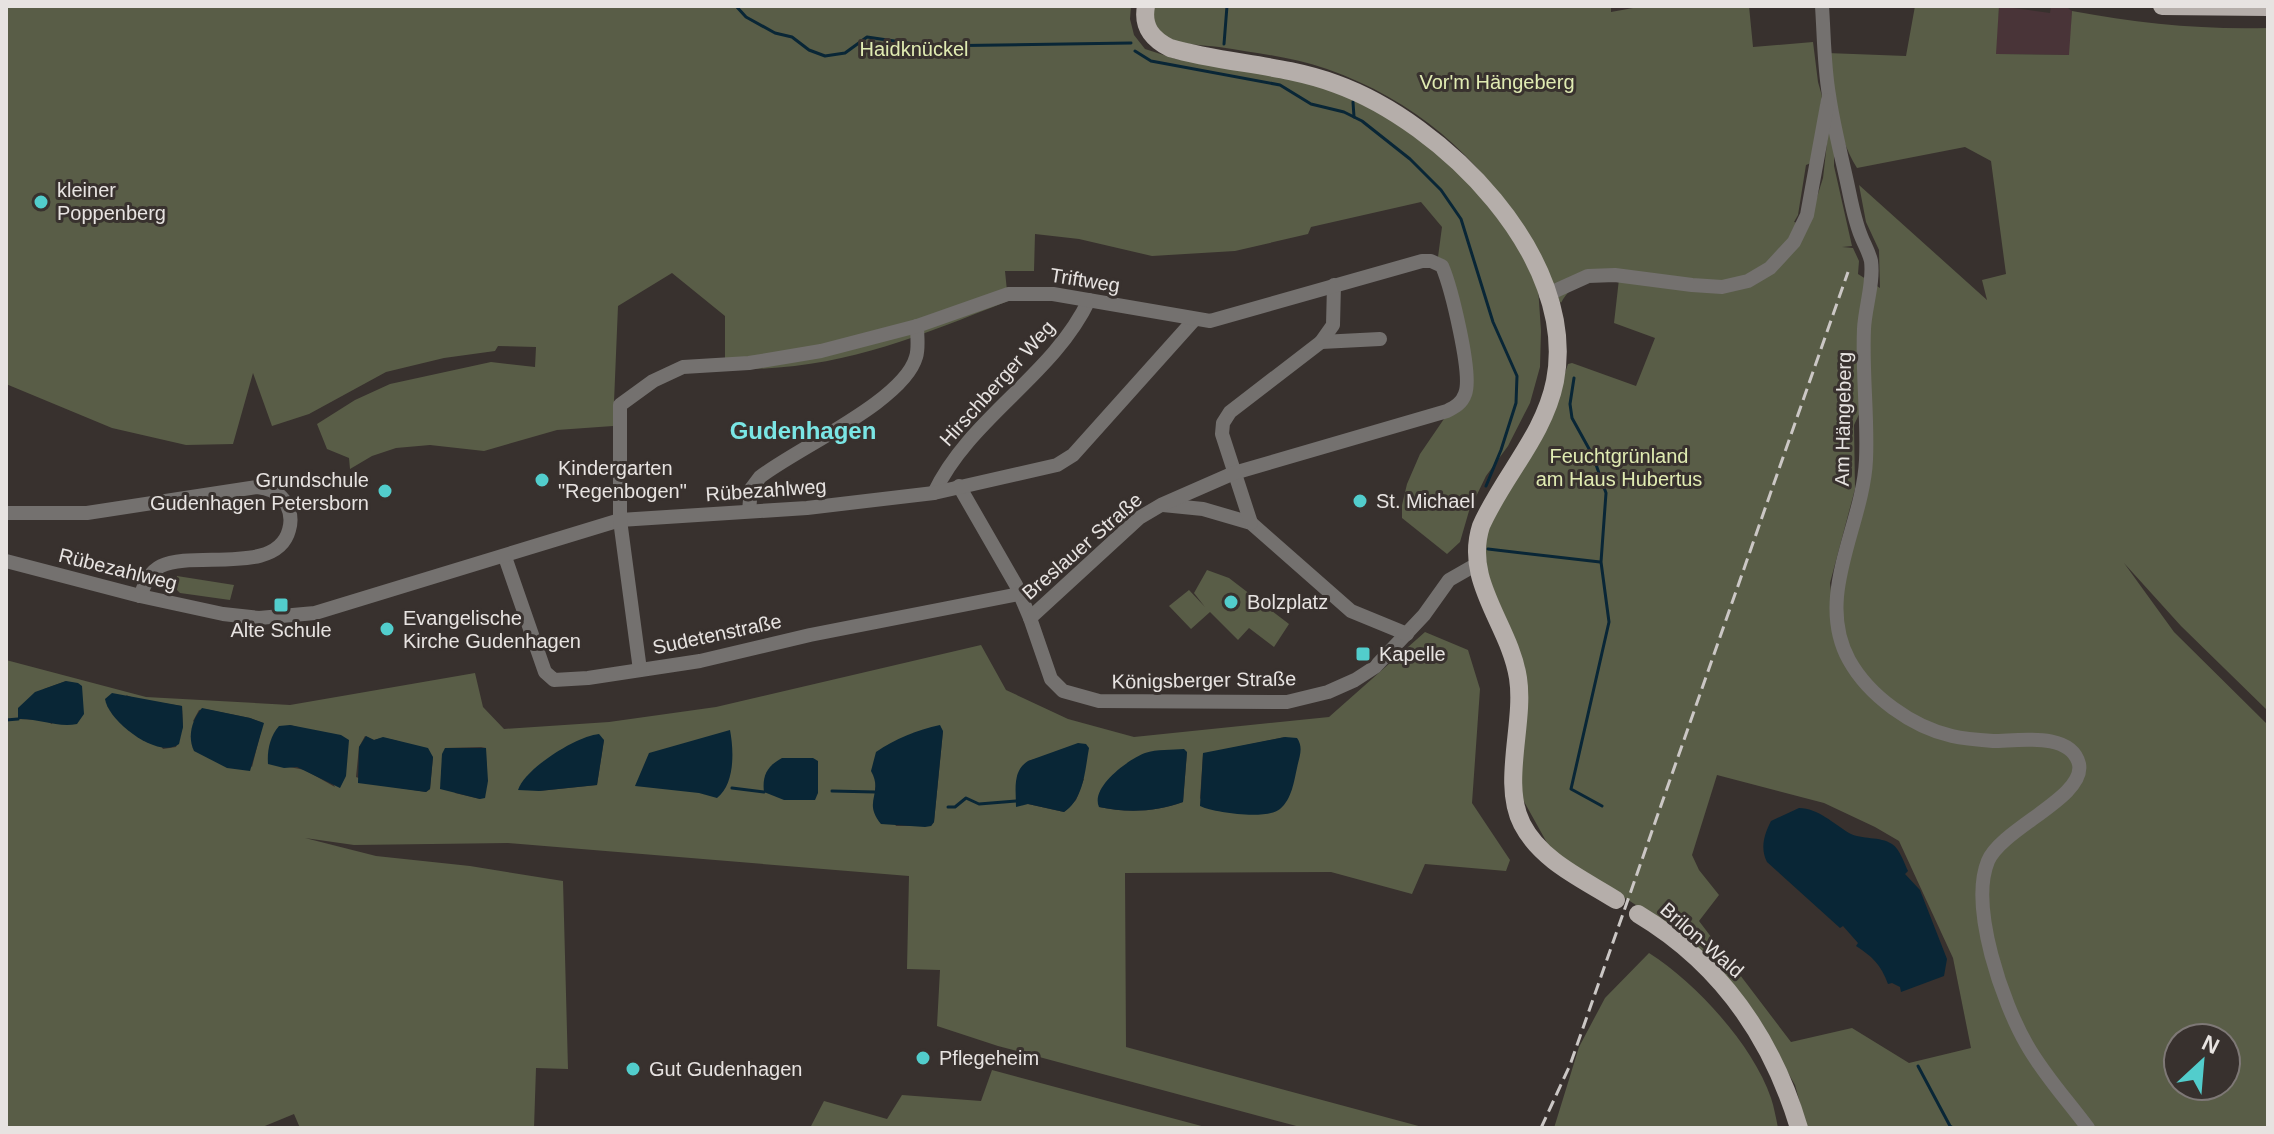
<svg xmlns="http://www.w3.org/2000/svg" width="2274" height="1134" viewBox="0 0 2274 1134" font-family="Arial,sans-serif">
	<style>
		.commercial { fill: #493438 }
		.green { fill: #595d47; fill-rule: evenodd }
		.water { fill: #092636 }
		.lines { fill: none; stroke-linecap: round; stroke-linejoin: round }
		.stream { stroke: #092636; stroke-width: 3 }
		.minor { stroke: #74716f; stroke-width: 14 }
		.major { stroke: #b5aeaa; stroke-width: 18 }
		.rail { stroke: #cbc7c5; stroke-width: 3; stroke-dasharray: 12 6; stroke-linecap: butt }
		.poi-dot { fill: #52cdcc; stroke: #38312e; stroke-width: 3 }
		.labels { text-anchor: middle; stroke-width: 6; stroke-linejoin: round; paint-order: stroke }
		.park-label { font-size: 20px; fill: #e0ebb2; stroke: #38312e }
		.poi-label { font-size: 20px; fill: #e7e3e1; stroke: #38312e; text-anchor: start }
		.street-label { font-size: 20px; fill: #e7e3e1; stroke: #38312e }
		.quarter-label { font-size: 24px; font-weight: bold; fill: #7ae6e5; stroke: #38312e }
	</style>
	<rect width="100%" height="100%" fill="#38312e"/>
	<polygon class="commercial" points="1999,6 2050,13 2051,6 2065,6 2072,11 2070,55 1995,54"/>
	<g class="green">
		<path d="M6 6H1131L1130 19 1134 35 1145 49 1176 59 1286 77 1335 90 1374 108 1422 138 1473 187 1517 243 1538 287 1541 331 1540 367 1530 403 1508 446 1486 476 1469 511 1460 542 1447 554 1402 518V505L1407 484 1420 454 1461 394 1464 373 1438 257 1442 227 1421 202 1311 227 1308 234 1235 251 1152 256 1079 239 1035 234 1034 271H1005L1008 301C909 340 834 372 725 369V316L672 273 618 306 613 426 557 430 484 451 430 445 396 448 372 456 350 469 349 458 327 449 317 424 355 400 390 384 491 362 535 367 536 347 498 346 495 351 444 358 386 372 309 414 272 426 253 373 233 444 186 445 112 428 6 384Z"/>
		<path d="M1153 6H1611V12L1644 6H1749L1753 47 1813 42 1818 82 1822 96 1811 163 1806 165 1798 215 1794 222 1798 223 1796 231 1806 232 1823 178 1828 134H1834V166L1852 246 1842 247 1853 248 1859 261 1858 274 1880 288 1879 250 1866 222 1859 185 1987 300 1982 280 2006 274 1991 161 1965 147 1857 168C1836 133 1831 93 1827 53L1906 56 1915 6H1999L1996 54 2069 55 2072 11C2137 23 2202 30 2268 28V711L2181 626 2124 563 2174 632 2268 725V1128H1807L1795 1085 1747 1001 1656 918 1551 850 1521 796 1517 672 1511 645 1485 564 1484 544 1488 525 1552 410 1568 364 1572 363 1636 386 1655 338 1614 323 1619 279C1594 278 1574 279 1561 303 1548 282 1541 259 1528 238 1481 157 1415 100 1327 69 1292 57 1256 53 1219 47 1202 45 1181 45 1165 37 1155 31 1149 17 1153 6ZM1868 395C1873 431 1873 469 1864 504 1844 583 1815 629 1884 695 1903 713 1931 730 1958 735L1951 741 1907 721 1855 680 1836 642 1830 583 1855 489 1854 425ZM1717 775 1824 803 1875 827 1899 841 1953 958 1971 1048 1909 1063 1852 1028 1791 1042 1699 921 1719 895 1699 870 1692 855ZM2178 1038H2226V1086H2178Z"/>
		<polygon points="1207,570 1229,578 1289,624 1274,647 1249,628 1238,640 1210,612 1191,629 1169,606 1189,590 1205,607 1194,593"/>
		<polygon points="177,576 234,585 230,600 180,593 175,588"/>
		<path d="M1425 632 1468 650 1480 689 1472 803 1510 860 1506 871 1425 864 1412 894 1331 872 1125 873 1126 1047 1426 1128H1304L998 1046 937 1026 940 970 907 969 909 876 508 843 354 845 305 838 376 856 470 866 563 881 568 1069 536 1068 534 1128H300L294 1114 260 1128H6V660L146 697 290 705 475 673 483 707 504 729 609 722 716 707 981 645 1006 690 1068 719 1134 737 1329 717ZM66 681 52 724 44 720 18 719 44 689ZM126 695 136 699 182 706 183 727 176 747 163 749ZM205 709 250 718 263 723 252 767 193 721 199 710ZM290 725 305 729 335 787 305 770 268 763ZM943 731 934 822 931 826H896L875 792 876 780ZM365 736 374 740C393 734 415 749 433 757L430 789 426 792 375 784 356 777 359 747ZM1285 737 1200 799 1203 754ZM604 740 597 785 539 791ZM481 747 486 748 480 799 455 793 445 748ZM1187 752 1183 802C1157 812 1126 813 1099 807ZM1049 755 1084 779 1076 800 1064 812 1028 804V761Z"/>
		<path d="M1649 953C1696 983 1753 1045 1771 1098 1774 1107 1776 1118 1778 1128H1554L1579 1047 1605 998Z"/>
		<polygon points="992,1070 1209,1128 810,1128 824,1101 887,1119 902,1095 981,1101"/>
	</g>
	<g class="water">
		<path d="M66 681 78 683 82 686 84 714 77 724C57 728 39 718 18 719V708L35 692Z"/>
		<path d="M112 693 182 706 183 727 179 744C158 760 108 721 105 699Z"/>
		<path d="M202 708 250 718 264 723 250 771 227 768 194 751C187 737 192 719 202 708Z"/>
		<path d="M290 725 341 735 349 740 346 776 340 788 297 767 284 768 268 764C267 751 270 736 279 726Z"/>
		<path d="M940 725 943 731 934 822 931 826 925 827 881 824C862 801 884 794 871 771L876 752C895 739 917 730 940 725Z"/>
		<path d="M730 730C734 751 735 784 717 798L699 793 635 786 649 753Z"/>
		<path d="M599 734 604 740 597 785 539 791 518 790C525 768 577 736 599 734Z"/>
		<polygon points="366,736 374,740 383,737 428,748 433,757 430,789 426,792 358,783 359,747"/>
		<path d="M1285 737 1297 738C1304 748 1299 757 1297 768 1294 781 1292 799 1280 809 1267 820 1215 813 1200 806L1203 753Z"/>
		<path d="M1078 743 1086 744 1089 748C1085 770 1084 799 1064 812L1028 804 1016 807C1016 790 1012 771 1028 761Z"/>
		<polygon points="445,748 486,748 488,781 485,798 480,799 440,789 442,754"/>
		<path d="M1184 749 1187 752 1183 802C1157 812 1126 813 1099 807 1090 787 1129 759 1145 753 1157 749 1172 750 1184 749Z"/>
		<path d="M782 758H813L818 761V793L815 800H784L764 792C762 776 767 766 782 758Z"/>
		<path d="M1799 808C1818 808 1834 824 1849 833 1862 840 1880 836 1892 844 1900 849 1904 863 1908 871L1905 874 1920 890 1947 959 1944 976 1901 992 1900 987 1892 983 1888 984C1881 965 1873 957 1856 946L1858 943 1843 926 1840 928 1767 862C1760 848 1764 835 1771 821Z"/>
	</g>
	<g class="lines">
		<g class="stream">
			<polyline points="736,6 746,17 775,33 792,37 809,50 825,56 845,53 867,37 928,46 1131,43"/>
			<polyline points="1224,44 1227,6"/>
			<polyline points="1135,51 1151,61 1280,85 1311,104 1344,112 1362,121 1410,159 1441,190 1461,219 1493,322 1517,376 1516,403 1501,450 1486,486"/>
			<polyline points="1353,102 1354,117"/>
			<polyline points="1574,378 1570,404 1572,418 1593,456 1606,493 1601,562 1609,622 1571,789 1602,806"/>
			<polyline points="1488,549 1600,562"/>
			<polyline points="6,720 18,719"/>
			<polyline points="732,788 764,792"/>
			<polyline points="832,791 875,792"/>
			<polyline points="948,807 955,807 966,798 979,804 1016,801"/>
			<polyline points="1918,1066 1950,1126 1953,1128"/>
		</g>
		<g class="minor">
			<path d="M1822 6C1824 35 1824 66 1829 95 1833 124 1841 154 1847 182 1851 200 1854 219 1861 236 1864 244 1869 252 1871 261 1874 283 1865 307 1864 329 1862 373 1868 417 1866 460 1863 526 1814 596 1849 660 1869 696 1912 727 1952 736 1965 739 1979 740 1993 741 2017 741 2071 731 2079 764 2086 797 2002 828 1988 861 1969 907 2003 1004 2027 1045 2044 1075 2068 1101 2088 1128"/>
			<polyline points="1546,295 1588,276 1615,275 1692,285 1722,287 1748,281 1770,268 1794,242 1807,215 1828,100"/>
			<polyline points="1321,342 1380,339"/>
			<polyline points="959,486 1016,585 1030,618 1051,679 1063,691 1099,701 1287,702 1328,692 1355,680 1375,667 1424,615 1449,580 1477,564"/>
			<path d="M934 493C970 417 1053 376 1089 300"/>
			<polyline points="1163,505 1203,509 1251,523 1351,611 1407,634"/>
			<path d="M749 511 751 489 760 477C797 448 904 401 916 357 919 348 917 336 917 326"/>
			<path d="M6 513H87L257 487C268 488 277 491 284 500 290 509 292 520 289 530 277 576 194 550 161 566 149 572 145 584 140 596"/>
			<polyline points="1251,523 1222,434 1223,423 1230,412 1321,342 1333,325 1334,285"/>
			<polyline points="505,557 545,672 554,680 588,678 700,661 810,635 1019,594"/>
			<polyline points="6,561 140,596 223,614 259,618 315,613 620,520 807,508 934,493 1057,465 1073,455 1194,320"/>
			<path d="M640 670 620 520V405L653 381 683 367 749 363 821 351 917 326 1008 294H1053L1210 321 1422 261H1431L1442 266C1451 287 1473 375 1465 394 1462 403 1455 407 1447 411L1234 473 1161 505 1139 518 1030 618"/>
		</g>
		<g class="major">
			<path d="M1146 6C1142 27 1152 39 1170 48 1225 64 1282 64 1336 84 1442 122 1579 257 1555 381 1544 436 1503 476 1481 526 1463 582 1510 625 1518 678 1525 723 1501 783 1522 824 1541 861 1583 879 1616 900"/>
			<polyline points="2162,6 2268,7"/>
			<path d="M1638 914C1720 963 1772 1038 1799 1128"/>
		</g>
		<polyline class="rail" points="1541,1128 1570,1065 1848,272"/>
	</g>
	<g class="poi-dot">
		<circle cx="41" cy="202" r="8"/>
		<circle cx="542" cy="480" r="8"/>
		<circle cx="385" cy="491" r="8"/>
		<circle cx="1360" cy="501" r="8"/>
		<circle cx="1231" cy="602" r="8"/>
		<rect x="273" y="597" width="16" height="16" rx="4"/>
		<circle cx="387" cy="629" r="8"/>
		<rect x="1355" y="646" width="16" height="16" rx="4"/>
		<circle cx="923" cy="1058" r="8"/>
		<circle cx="633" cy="1069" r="8"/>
	</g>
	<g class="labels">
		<g class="park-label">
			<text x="914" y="56">Haidknückel</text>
			<text x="1497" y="89">Vor'm Hängeberg</text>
			<text x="1619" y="463">Feuchtgrünland<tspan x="1619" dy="23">am Haus Hubertus</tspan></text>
		</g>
		<g class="poi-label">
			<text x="57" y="197">kleiner<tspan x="57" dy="23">Poppenberg</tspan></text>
			<text x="558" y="475">Kindergarten<tspan x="558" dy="23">"Regenbogen"</tspan></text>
			<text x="369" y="487" text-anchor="end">Grundschule<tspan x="369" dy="23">Gudenhagen Petersborn</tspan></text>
			<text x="1376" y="508">St. Michael</text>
			<text x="1247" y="609">Bolzplatz</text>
			<text x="403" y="625">Evangelische<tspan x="403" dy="23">Kirche Gudenhagen</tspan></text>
			<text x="281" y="637" text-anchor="middle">Alte Schule</text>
			<text x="1379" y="661">Kapelle</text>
			<text x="939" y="1065">Pflegeheim</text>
			<text x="649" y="1076">Gut Gudenhagen</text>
		</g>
		<g class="street-label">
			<text transform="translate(1085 280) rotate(9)" y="7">Triftweg</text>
			<text transform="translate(997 383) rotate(-48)" y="7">Hirschberger Weg</text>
			<text transform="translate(1843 419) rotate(-89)" y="7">Am Hängeberg</text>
			<text transform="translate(766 490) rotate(-4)" y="7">Rübezahlweg</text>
			<text transform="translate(1082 546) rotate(-41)" y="7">Breslauer Straße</text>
			<text transform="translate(118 569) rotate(14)" y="7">Rübezahlweg</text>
			<text transform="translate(717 634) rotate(-12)" y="7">Sudetenstraße</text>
			<text transform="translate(1204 680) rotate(-1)" y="7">Königsberger Straße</text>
			<text transform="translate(1702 940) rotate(41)" y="7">Brilon-Wald</text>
		</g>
		<g class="quarter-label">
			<text x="803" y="439">Gudenhagen</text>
		</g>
	</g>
	<rect width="2274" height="1134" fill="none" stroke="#e7e3e1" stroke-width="16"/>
	<g transform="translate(2202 1062) rotate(26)"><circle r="38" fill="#38312e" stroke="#7e7876" stroke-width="2"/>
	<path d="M0-6L14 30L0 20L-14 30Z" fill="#52cdcc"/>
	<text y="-12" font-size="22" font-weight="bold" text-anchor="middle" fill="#e7e3e1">N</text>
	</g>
</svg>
